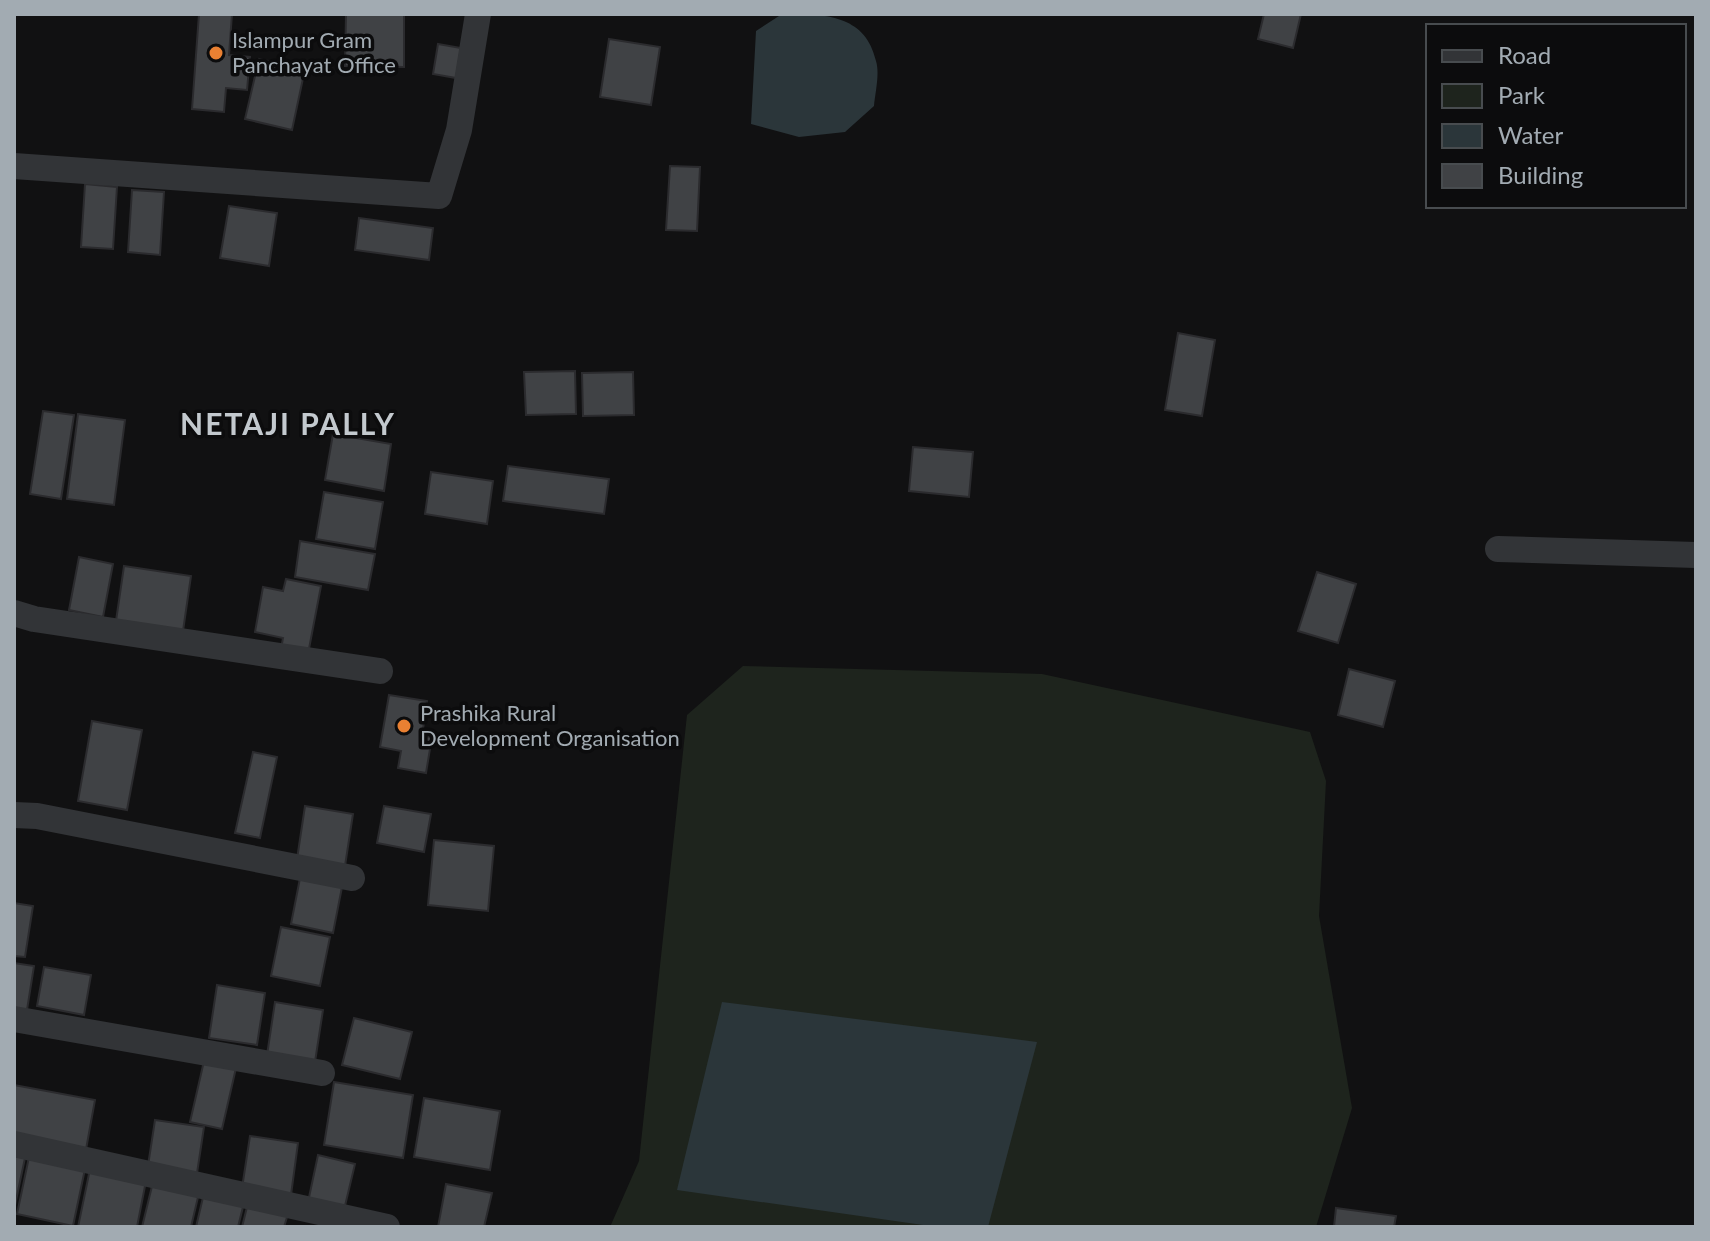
<svg xmlns="http://www.w3.org/2000/svg" width="1710" height="1241" viewBox="0 0 1710 1241" font-family="Lato,sans-serif">
	<style>
		.green { fill: #1e241d }
		.water { fill: #2b363a }
		.building { fill: #404245; stroke: #2b2b2e; stroke-width: 2 }
		.lines { fill: none; stroke-linecap: round; stroke-linejoin: round }
		.minor { stroke: #323437; stroke-width: 26 }
		.poi-dot { fill: #e98032; stroke: #0c0c0d; stroke-width: 3 }
		.labels { text-anchor: middle; stroke-width: 7; stroke-linejoin: round; paint-order: stroke }
		.poi-label { font-size: 22px; fill: #a2abb2; stroke: #0c0c0d; text-anchor: start }
		.district-label { font-size: 30px; font-weight: bold; letter-spacing: 2px; fill: #c3c9ce; stroke: #0c0c0d }
	</style>
	<rect width="100%" height="100%" fill="#111112"/>
	<polygon class="green" points="743,666 1042,674 1310,732 1326,781 1319,916 1352,1108 1316,1227 610,1227 639,1161 687,715"/>
	<g class="water">
		<path d="M790 14C829 14 866 17 876 61 880 74 875 93 874 106L845 132 799 137 751 124 756 31 779 16Z"/>
		<polygon points="722,1002 1037,1042 988,1227 937,1227 677,1190"/>
	</g>
	<g class="building">
		<polygon points="199,14 232,14 229,55 250,57 247,90 226,88 224,112 192,109"/>
		<polygon points="346,14 404,14 404,67 345,66"/>
		<polygon points="1264,14 1301,14 1293,48 1258,39"/>
		<polygon points="609,39 660,47 651,105 600,97"/>
		<polygon points="438,44 461,48 456,78 433,74"/>
		<polygon points="259,59 305,69 292,130 245,119"/>
		<polygon points="670,166 700,167 697,231 666,230"/>
		<polygon points="85,184 117,187 113,249 81,247"/>
		<polygon points="132,190 164,192 160,255 128,252"/>
		<polygon points="229,206 277,213 269,266 220,258"/>
		<polygon points="359,218 433,228 429,260 355,250"/>
		<polygon points="1178,333 1215,340 1202,416 1165,410"/>
		<polygon points="575,371 576,414 526,415 524,372"/>
		<polygon points="633,372 634,415 583,416 582,373"/>
		<polygon points="43,411 74,415 61,499 30,494"/>
		<polygon points="78,414 125,420 114,505 67,499"/>
		<polygon points="333,434 391,444 384,491 325,480"/>
		<polygon points="913,447 973,452 969,497 909,491"/>
		<polygon points="508,466 609,479 604,514 503,501"/>
		<polygon points="431,472 493,481 487,524 425,514"/>
		<polygon points="324,492 383,502 375,549 316,539"/>
		<polygon points="300,541 375,554 368,590 295,577"/>
		<polygon points="79,557 113,564 103,617 69,610"/>
		<polygon points="124,566 191,576 183,631 116,621"/>
		<polygon points="1317,572 1356,584 1338,643 1298,631"/>
		<polygon points="286,579 321,586 308,654 281,649 283,638 255,632 263,587 283,591"/>
		<polygon points="1349,669 1395,681 1383,727 1338,715"/>
		<polygon points="389,695 427,701 422,736 432,737 426,773 398,768 401,751 380,747"/>
		<polygon points="92,721 142,730 127,810 78,801"/>
		<polygon points="253,752 277,757 260,838 235,833"/>
		<polygon points="305,806 353,814 345,866 297,859"/>
		<polygon points="384,806 431,814 424,852 377,843"/>
		<polygon points="434,840 494,846 488,911 428,905"/>
		<polygon points="301,873 343,882 333,933 291,924"/>
		<polygon points="14,903 33,906 25,957 14,956"/>
		<polygon points="281,927 330,937 320,986 271,976"/>
		<polygon points="14,963 34,966 27,1010 14,1008"/>
		<polygon points="44,967 91,975 84,1015 37,1006"/>
		<polygon points="217,985 265,993 257,1045 209,1038"/>
		<polygon points="275,1002 323,1010 315,1062 267,1055"/>
		<polygon points="354,1018 412,1032 400,1079 342,1065"/>
		<polygon points="204,1061 236,1068 222,1129 190,1122"/>
		<polygon points="334,1082 413,1095 403,1158 324,1145"/>
		<polygon points="14,1085 95,1100 85,1155 14,1142"/>
		<polygon points="424,1098 500,1111 490,1170 414,1157"/>
		<polygon points="155,1120 204,1127 196,1180 147,1172"/>
		<polygon points="250,1136 298,1143 291,1195 242,1188"/>
		<polygon points="318,1155 355,1164 344,1210 308,1202"/>
		<polygon points="14,1156 25,1158 14,1210"/>
		<polygon points="29,1157 85,1169 73,1226 17,1214"/>
		<polygon points="90,1169 146,1181 137,1227 78,1227"/>
		<polygon points="153,1182 199,1193 191,1227 142,1227"/>
		<polygon points="446,1184 492,1193 484,1227 438,1227"/>
		<polygon points="204,1193 244,1203 238,1227 196,1227"/>
		<polygon points="248,1203 288,1214 284,1227 242,1227"/>
		<polygon points="1336,1208 1396,1216 1394,1227 1334,1227"/>
	</g>
	<g class="lines">
		<g class="minor">
			<polyline points="14,166 439,196 459,130 478,14"/>
			<polyline points="1498,549 1696,555"/>
			<polyline points="14,613 34,619 380,671"/>
			<polyline points="14,815 37,816 352,878"/>
			<polyline points="14,1019 322,1073"/>
			<polyline points="14,1144 387,1227"/>
		</g>
	</g>
	<g class="poi-dot">
		<circle cx="216" cy="53" r="8"/>
		<circle cx="404" cy="726" r="8"/>
	</g>
	<g class="labels">
		<g class="poi-label">
			<text x="232" y="48">Islampur Gram<tspan x="232" dy="25">Panchayat Office</tspan></text>
			<text x="420" y="721">Prashika Rural<tspan x="420" dy="25">Development Organisation</tspan></text>
		</g>
		<g class="district-label">
			<text x="288" y="435">NETAJI PALLY</text>
		</g>
	</g>
	<rect width="1710" height="1241" fill="none" stroke="#a2abb2" stroke-width="32"/>
	<rect x="1426" y="24" width="260" height="184" fill="#0c0c0d" stroke="#484c4f" stroke-width="2"/>
	<rect x="1442" y="50" width="40" height="12" fill="#323437" stroke="#484c4f" stroke-width="2"/>
	<text x="1498" y="64" font-size="24" fill="#a2abb2">Road</text>
	<rect x="1442" y="84" width="40" height="24" fill="#1e241d" stroke="#484c4f" stroke-width="2"/>
	<text x="1498" y="104" font-size="24" fill="#a2abb2">Park</text>
	<rect x="1442" y="124" width="40" height="24" fill="#2b363a" stroke="#484c4f" stroke-width="2"/>
	<text x="1498" y="144" font-size="24" fill="#a2abb2">Water</text>
	<rect x="1442" y="164" width="40" height="24" fill="#404245" stroke="#484c4f" stroke-width="2"/>
	<text x="1498" y="184" font-size="24" fill="#a2abb2">Building</text>
</svg>
